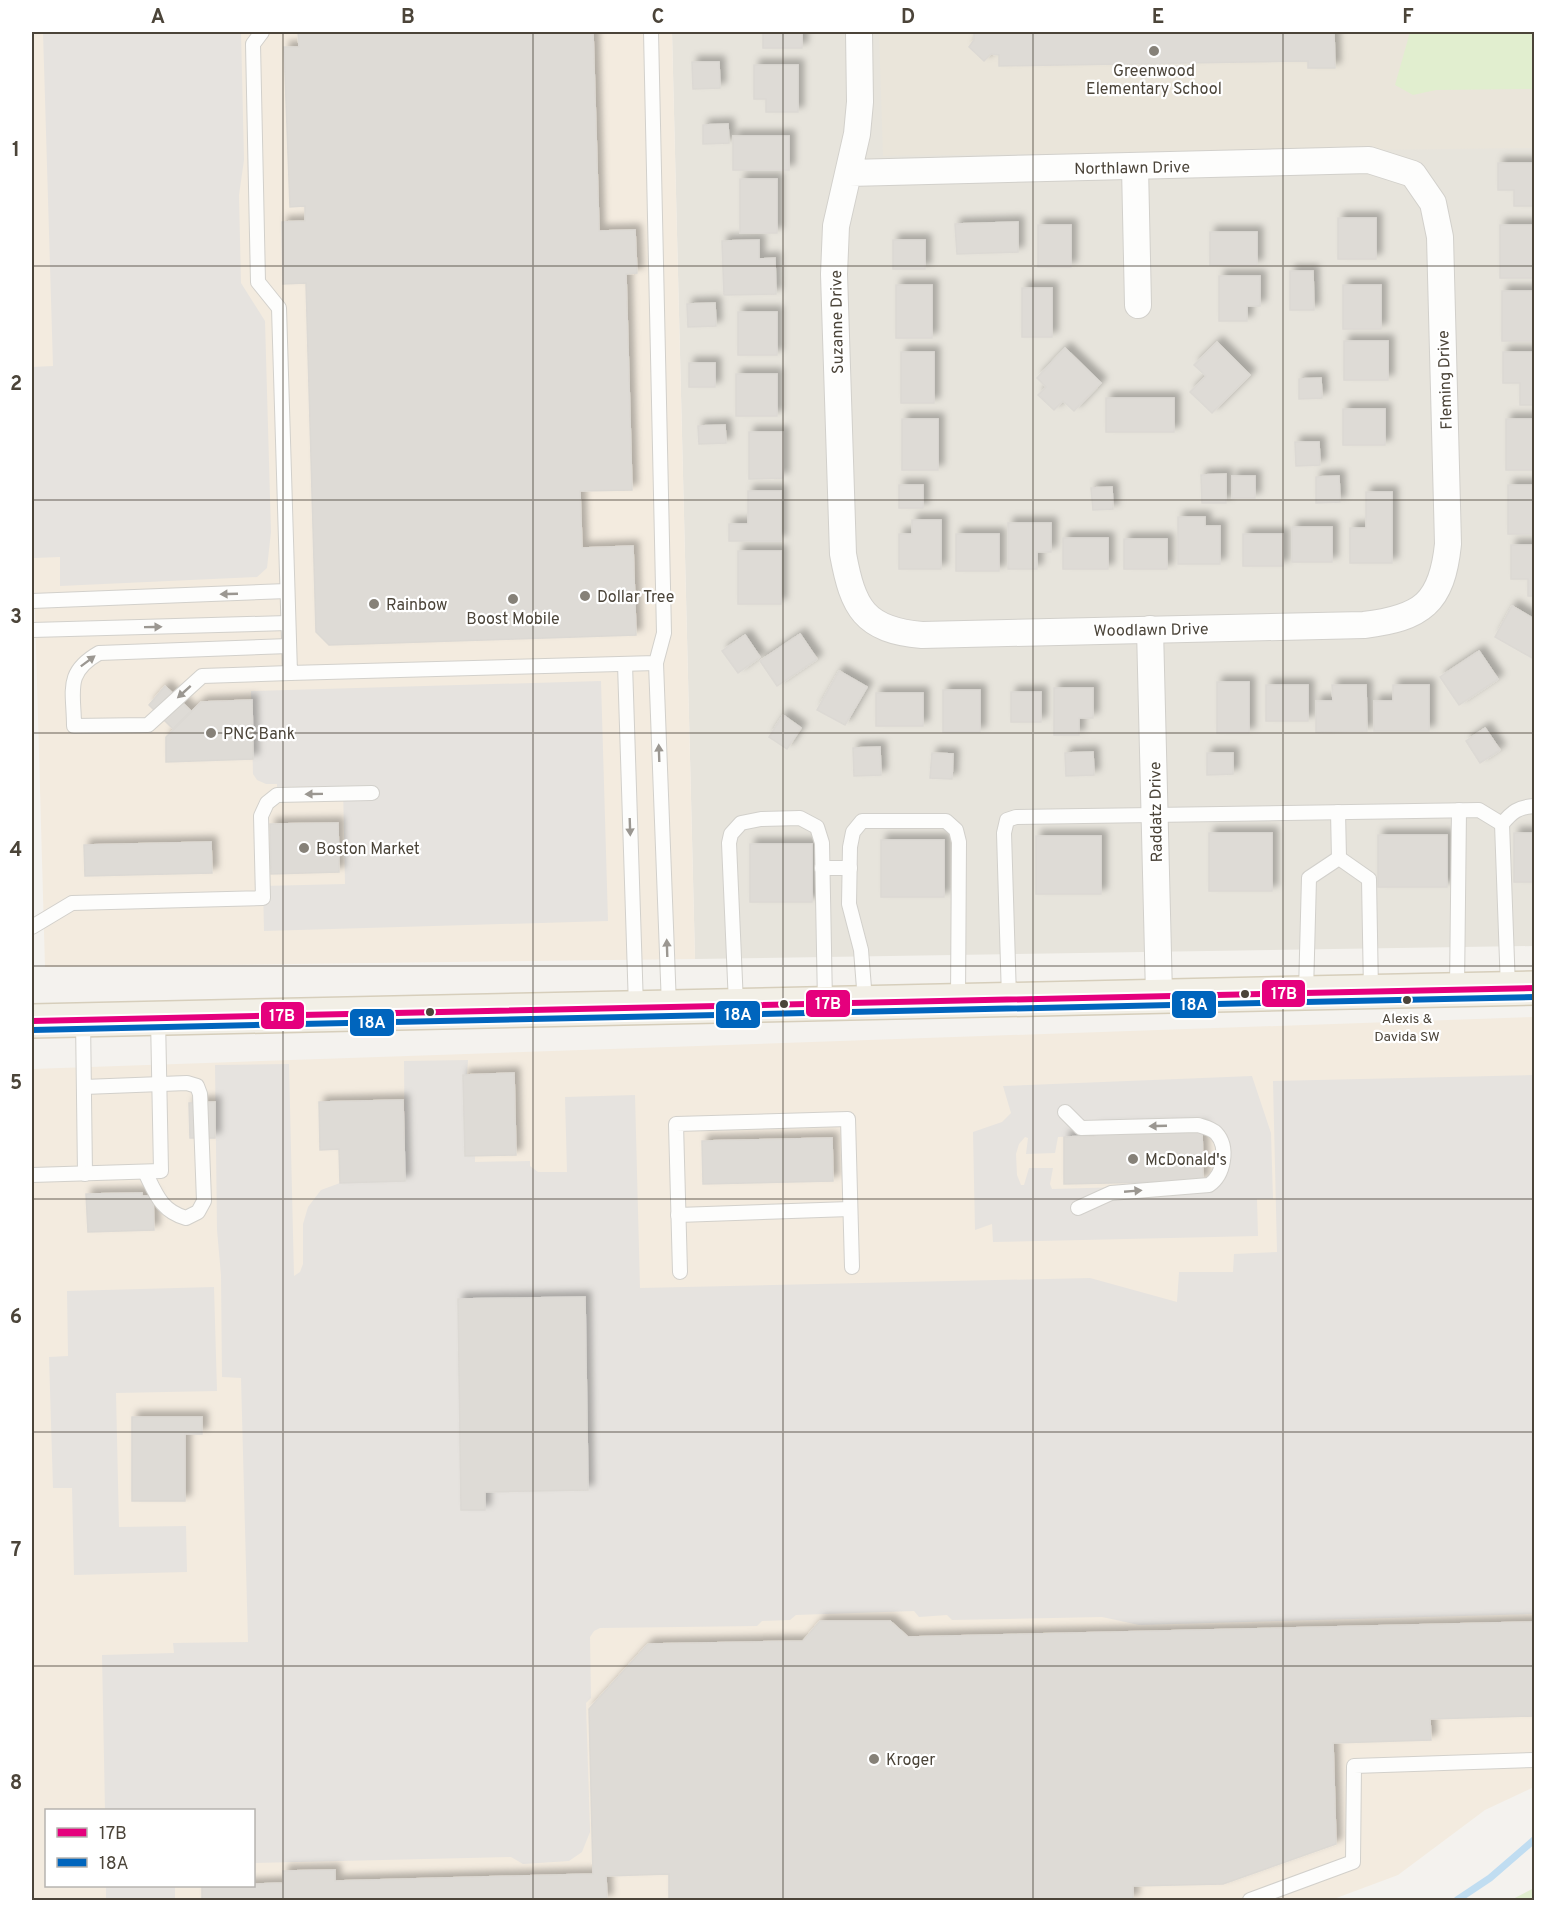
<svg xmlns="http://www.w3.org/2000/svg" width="1566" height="1932" viewBox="0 0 1566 1932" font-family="Overpass,sans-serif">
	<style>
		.residential { fill: #e7e4dc }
		.commercial { fill: #f3ebdf; fill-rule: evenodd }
		.education { fill: #eae5da }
		.green { fill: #e1eecf }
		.parking { fill: #e6e3df; fill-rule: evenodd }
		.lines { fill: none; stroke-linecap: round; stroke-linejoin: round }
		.stream { stroke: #c0ddf1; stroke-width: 7 }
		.building { fill: #dedbd6; stroke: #dcd9d4; stroke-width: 1.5; filter: url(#shadow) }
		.lane-casing { stroke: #d2d0cb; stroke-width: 16 }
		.street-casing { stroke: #d2d0cb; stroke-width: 28 }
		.primary-casing { stroke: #d6cebb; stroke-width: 36 }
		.lane { stroke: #fdfdfc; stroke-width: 14 }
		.street { stroke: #fdfdfc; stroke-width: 26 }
		.primary { stroke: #f2efe6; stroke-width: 33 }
		.bus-1-casing { stroke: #fff; stroke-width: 10 }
		.bus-2-casing { stroke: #fff; stroke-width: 10 }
		.bus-1 { stroke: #e5007d; stroke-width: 6 }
		.bus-2 { stroke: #0065bd; stroke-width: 6 }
		.oneway { fill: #9b9791 }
		.grid { fill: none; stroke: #4b4439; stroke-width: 1.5; stroke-opacity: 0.55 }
		.poi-dot { fill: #868178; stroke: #fff; stroke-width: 2 }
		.bus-dot { fill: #4b4439; stroke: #fff; stroke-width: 2 }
		.labels { text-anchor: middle; stroke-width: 4.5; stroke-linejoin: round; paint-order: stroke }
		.bus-label { font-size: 14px; fill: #4b4439; stroke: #fff }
		.poi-label { font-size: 16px; fill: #4b4439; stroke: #fff; text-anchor: start }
		.street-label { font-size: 16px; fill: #4b4439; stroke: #fff }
		.line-badge { stroke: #fff; stroke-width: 2 }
		.badge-label { font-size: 16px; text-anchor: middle; font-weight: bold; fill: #fff }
		.neatline { fill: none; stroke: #4b4439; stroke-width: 2 }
		.grid-label { font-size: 20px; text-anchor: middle; font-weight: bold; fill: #4b4439 }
	</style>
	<defs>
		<filter id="shadow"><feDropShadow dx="5.5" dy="-5.5" stdDeviation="3" flood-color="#0004"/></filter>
	</defs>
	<rect width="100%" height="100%" fill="#f4f2ee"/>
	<polygon class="residential" points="672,32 1534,32 1534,946 695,959"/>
	<g class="commercial">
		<polygon points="32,32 672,32 695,959 45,967 32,504"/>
		<path d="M1534 1017V1787L1485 1810 1398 1875 1331 1900H32V1069ZM46 1810H254V1886H46Z"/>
	</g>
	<polygon class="education" points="879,32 1534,32 1534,148 883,156"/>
	<g class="green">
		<polygon points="1410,32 1534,32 1534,89 1436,90 1413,95 1395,85"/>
		<polygon points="1534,1888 1534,1900 1511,1900"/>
	</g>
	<g class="parking">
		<polygon points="43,32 241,32 244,160 239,195 241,283 265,321 271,532 267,568 257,577 60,586 60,557 34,558 32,367 53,366"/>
		<polygon points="601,681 608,921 264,931 263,886 345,884 343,786 277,787 277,784 266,784 257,780 253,774 251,691"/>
		<polygon points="468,1060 467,1075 463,1075 465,1156 475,1156 475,1162 530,1161 530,1166 538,1172 567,1172 565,1097 635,1095 640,1288 1090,1278 1177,1302 1179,1272 1233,1272 1234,1254 1277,1252 1273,1081 1534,1075 1534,1614 1139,1625 1102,1617 952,1620 947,1615 919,1617 914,1611 796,1615 790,1620 762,1621 757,1626 600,1628 594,1631 590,1637 591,1698 586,1703 590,1832 582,1852 569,1861 523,1864 511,1857 254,1863 254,1810 105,1810 102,1655 174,1653 173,1643 248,1642 241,1378 222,1377 221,1275 217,1230 215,1065 289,1064 294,1276 300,1272 303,1264 303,1224 308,1207 321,1190 340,1183 405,1181 404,1061"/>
		<path d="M1252 1076 1271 1133 1273 1199H1257L1258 1236 993 1242 992 1224 975 1230 973 1132 1002 1122 1011 1113 1003 1086ZM1220 1130 1228 1149V1167L1218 1186 1202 1193 1158 1194 1123 1187 1052 1189 1050 1184 1053 1168H1029L1024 1185H1021L1017 1175 1016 1154 1019 1144 1025 1137 1028 1138 1026 1154 1055 1153 1058 1137Z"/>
		<polygon points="214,1287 217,1391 116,1393 119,1527 186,1526 187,1572 74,1575 72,1488 53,1488 49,1357 68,1356 67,1291"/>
		<rect x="106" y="1886" width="69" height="14"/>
	</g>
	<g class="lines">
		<polyline class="stream" points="1457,1900 1490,1878 1534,1840"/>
	</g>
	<g class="building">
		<polygon points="298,32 593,32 599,231 635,230 637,273 626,274 632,490 580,491 582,548 633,546 636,635 329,645 316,632 306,283 283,284 282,222 305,221 305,206 290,207 284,47 299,47"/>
		<rect x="763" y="32" width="39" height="16"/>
		<polygon points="974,32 1334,32 1335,68 1308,68 1308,61 999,66 999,55 991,54 984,61 969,47 974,40"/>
		<polygon points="692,62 719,62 720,88 693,89"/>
		<polygon points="754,65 798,65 798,112 766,112 766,99 754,99"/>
		<polygon points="728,124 729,143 703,144 703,125"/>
		<rect x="733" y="136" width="56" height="34"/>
		<polygon points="1498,163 1534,163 1534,206 1514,206 1514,190 1498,190"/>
		<rect x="740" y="179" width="37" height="54"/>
		<rect x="1338" y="218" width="38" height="41"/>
		<polygon points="1018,222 1018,252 957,254 955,224"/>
		<rect x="1038" y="225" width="33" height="42"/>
		<rect x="1500" y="225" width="34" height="53"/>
		<rect x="1210" y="232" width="47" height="33"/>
		<polygon points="759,240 759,259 775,258 776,294 724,295 722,241"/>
		<rect x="893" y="240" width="32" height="29"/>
		<polygon points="1290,271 1313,271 1314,310 1290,310"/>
		<polygon points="1219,276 1260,276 1260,306 1247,306 1247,321 1219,321"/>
		<rect x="896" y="285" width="36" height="53"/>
		<rect x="1343" y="285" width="38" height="44"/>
		<rect x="1022" y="288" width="30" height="49"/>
		<rect x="1502" y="291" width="32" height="50"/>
		<polygon points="715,303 716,326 688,327 687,304"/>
		<rect x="738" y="312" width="39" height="43"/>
		<rect x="1344" y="341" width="44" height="39"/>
		<polygon points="1217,342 1250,375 1212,413 1190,392 1206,376 1194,365"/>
		<polygon points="1065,348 1101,383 1074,411 1063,401 1054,410 1038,395 1046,387 1037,378"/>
		<rect x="901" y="352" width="33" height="51"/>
		<polygon points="1503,352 1534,352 1534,405 1520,405 1520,383 1503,383"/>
		<rect x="689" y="363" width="26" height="24"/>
		<rect x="736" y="374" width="41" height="42"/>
		<polygon points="1321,378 1322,398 1299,399 1299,379"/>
		<rect x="1106" y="398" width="68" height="34"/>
		<rect x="1343" y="409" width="42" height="36"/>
		<rect x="902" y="419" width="36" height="51"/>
		<rect x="1506" y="419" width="28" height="51"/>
		<polygon points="725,425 726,443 699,444 698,426"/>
		<polygon points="749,432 783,432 783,478 749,479"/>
		<polygon points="1295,442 1319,442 1320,465 1296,466"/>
		<polygon points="1226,474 1226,503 1202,503 1201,475"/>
		<rect x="1232" y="476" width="23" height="22"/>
		<polygon points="1339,476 1340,502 1316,503 1316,477"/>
		<rect x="899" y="485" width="24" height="23"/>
		<rect x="1508" y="485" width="26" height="49"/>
		<polygon points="1112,487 1113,509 1093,510 1091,488"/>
		<polygon points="748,491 781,491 781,541 729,541 729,524 748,524"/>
		<polygon points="1366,492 1392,492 1392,563 1350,563 1350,528 1366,528"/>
		<polygon points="1178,517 1205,517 1205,526 1220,526 1220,564 1178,564"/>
		<polygon points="912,520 941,520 941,569 899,569 899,534 912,534"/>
		<polygon points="1008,523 1051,523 1051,552 1037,552 1037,569 1008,569"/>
		<rect x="1292" y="527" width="40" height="35"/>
		<rect x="956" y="534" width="43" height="37"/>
		<rect x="1243" y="534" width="40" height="32"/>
		<rect x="1063" y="538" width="45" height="31"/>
		<rect x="1124" y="539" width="43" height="30"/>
		<polygon points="1511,545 1534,545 1534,596 1528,596 1528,579 1511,579"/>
		<rect x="738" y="551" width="43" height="53"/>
		<polygon points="1512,606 1534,619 1534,659 1495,637"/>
		<polygon points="800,634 817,659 777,686 760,661"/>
		<polygon points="745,635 760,657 738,673 722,651"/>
		<polygon points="1479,651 1498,679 1459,705 1440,677"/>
		<polygon points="839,671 867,687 845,725 817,710"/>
		<rect x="1217" y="682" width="32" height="51"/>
		<rect x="1266" y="685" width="42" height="36"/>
		<polygon points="1332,685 1366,685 1367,731 1316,732 1316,701 1333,701"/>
		<polygon points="1393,685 1429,685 1429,731 1374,731 1374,701 1393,701"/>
		<polygon points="165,686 191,711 173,729 149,705"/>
		<polygon points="1054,688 1093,688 1093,718 1079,718 1079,735 1054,735"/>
		<rect x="943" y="690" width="37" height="42"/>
		<rect x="1011" y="692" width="30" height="30"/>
		<rect x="876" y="693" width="47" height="33"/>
		<polygon points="252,700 253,759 166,762 166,737 201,702"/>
		<polygon points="783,715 801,728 787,749 769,737"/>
		<polygon points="1485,728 1500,750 1480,763 1466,741"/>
		<polygon points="880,747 881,775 854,776 853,748"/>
		<polygon points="1093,752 1094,775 1066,776 1065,753"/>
		<polygon points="932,753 953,754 952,779 930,778"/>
		<polygon points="1207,753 1233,753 1233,774 1207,775"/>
		<polygon points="338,823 339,872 271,874 270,824"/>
		<rect x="1209" y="833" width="63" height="58"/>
		<rect x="1514" y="833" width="20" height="49"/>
		<rect x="1378" y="835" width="69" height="52"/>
		<rect x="1036" y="836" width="65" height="58"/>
		<rect x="881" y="840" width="63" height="57"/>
		<polygon points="211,842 212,873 85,876 84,845"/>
		<rect x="750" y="844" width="62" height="58"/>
		<polygon points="514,1073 516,1155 465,1156 463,1075"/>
		<polygon points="403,1100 405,1181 340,1183 339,1149 320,1150 319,1102"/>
		<polygon points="215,1102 215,1138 190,1138 189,1103"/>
		<polygon points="1202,1127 1203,1181 1064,1184 1064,1137 1095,1136 1095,1130"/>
		<polygon points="832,1138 833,1181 703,1184 702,1141"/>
		<polygon points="142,1193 142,1196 153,1196 154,1230 88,1232 86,1194"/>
		<polygon points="585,1297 588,1490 485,1492 485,1510 461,1510 458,1299"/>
		<polygon points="132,1417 202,1417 202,1434 185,1434 185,1501 132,1501"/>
		<polygon points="820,1621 890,1621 908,1637 1534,1622 1534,1716 1430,1719 1431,1740 1333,1743 1336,1844 1223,1884 1133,1886 1133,1900 669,1900 669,1874 606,1876 607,1900 202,1900 202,1886 283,1883 283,1871 335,1870 335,1881 593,1874 589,1709 648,1644 803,1641"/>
	</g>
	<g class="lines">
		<g class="lane-casing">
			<g id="lane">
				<polyline points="262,32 253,44 258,282 279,308 290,673 656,663 664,633 651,32"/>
				<polyline points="32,601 287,591"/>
				<polyline points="32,630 288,623"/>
				<path d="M289 646 99 653C64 673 74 691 74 726L148 725 202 676 290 673"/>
				<polyline points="656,663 669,1006"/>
				<polyline points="625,664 636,1007"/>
				<polyline points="1338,812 1339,858"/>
				<polyline points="822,868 850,868"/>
				<polyline points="32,927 72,903 263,898 261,816 267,803 277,795 372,793"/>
				<path d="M1508 988 1502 824C1512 812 1518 807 1534 806"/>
				<polyline points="1457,989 1459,810"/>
				<polyline points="1306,992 1309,878 1339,858 1369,879 1371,991"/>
				<polyline points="1009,998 1004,833 1007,820 1016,817 1479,810 1502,824"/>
				<polyline points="865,1001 861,950 849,904 850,847 853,832 862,821 946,821 956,830 959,842 958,999"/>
				<polyline points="736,1004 729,843 731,834 741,823 761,819 800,818 817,827 822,843 825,1003"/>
				<polyline points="83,1020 85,1174"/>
				<path d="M84 1087 187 1083 197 1086 200 1094 204 1201 198 1212 186 1218C161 1211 156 1194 145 1172"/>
				<path d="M1065 1112 1081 1128 1198 1125C1204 1127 1211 1128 1216 1133 1229 1147 1224 1175 1209 1185L1111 1193 1078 1208"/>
				<polyline points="32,1175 161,1171 158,1018"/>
				<polyline points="678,1215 850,1209"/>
				<polyline points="680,1272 676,1124 848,1119 852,1267"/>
				<polyline points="1250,1900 1353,1862 1354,1766 1534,1760"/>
			</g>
		</g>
		<g class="street-casing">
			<g id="street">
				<polyline points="1135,167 1138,305"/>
				<path d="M849 173 1369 160 1413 174 1433 203 1440 237 1448 544C1442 603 1422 618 1364 625L922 635C864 630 853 608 843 554L834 274 836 226 857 134 860 102 859 32"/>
				<polyline points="1150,629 1159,995"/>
			</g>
		</g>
		<g class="primary-casing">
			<polyline id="primary" points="32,1021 1534,988"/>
		</g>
		<use href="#lane" class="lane"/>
		<use href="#street" class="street"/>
		<use href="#primary" class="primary"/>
		<g class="bus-1-casing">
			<polyline id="bus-1" points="32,1021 1534,988"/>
		</g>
		<g class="bus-2-casing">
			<polyline id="bus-2" points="32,1030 1534,997"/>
		</g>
		<use href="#bus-1" class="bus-1"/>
		<use href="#bus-2" class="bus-2"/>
	</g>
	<defs><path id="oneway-solid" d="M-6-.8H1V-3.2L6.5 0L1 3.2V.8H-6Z" transform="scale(1.5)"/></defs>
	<g class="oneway">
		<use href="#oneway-solid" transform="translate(229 594) rotate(178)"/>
		<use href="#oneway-solid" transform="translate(153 627) rotate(-1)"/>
		<use href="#oneway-solid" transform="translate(88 661) rotate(-37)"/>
		<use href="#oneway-solid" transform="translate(184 692) rotate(138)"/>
		<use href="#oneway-solid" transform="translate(659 753) rotate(-92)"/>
		<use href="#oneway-solid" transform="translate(314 794) rotate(179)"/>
		<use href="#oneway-solid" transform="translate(630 827) rotate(88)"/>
		<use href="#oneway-solid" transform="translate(667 948) rotate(-92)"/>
		<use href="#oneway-solid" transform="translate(1158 1126) rotate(178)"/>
		<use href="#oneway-solid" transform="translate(1133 1191) rotate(-5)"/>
	</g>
	<path class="grid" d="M283 32V1900M533 32V1900M783 32V1900M1033 32V1900M1283 32V1900M32 266H1534M32 500H1534M32 733H1534M32 966H1534M32 1199H1534M32 1432H1534M32 1666H1534"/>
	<g class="poi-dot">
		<circle cx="1154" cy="51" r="6"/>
		<circle cx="585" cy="596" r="6"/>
		<circle cx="513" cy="599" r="6"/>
		<circle cx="374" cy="604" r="6"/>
		<circle cx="211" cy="733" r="6"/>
		<circle cx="304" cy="848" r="6"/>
		<circle cx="1133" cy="1159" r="6"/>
		<circle cx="874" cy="1759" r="6"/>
	</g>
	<g class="bus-dot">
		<circle cx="1245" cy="994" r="5"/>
		<circle cx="1407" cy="1000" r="5"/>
		<circle cx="784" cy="1004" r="5"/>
		<circle cx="430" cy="1012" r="5"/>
	</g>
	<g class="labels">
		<g class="bus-label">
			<text x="1407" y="1023">Alexis &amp;<tspan x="1407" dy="18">Davida SW</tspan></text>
		</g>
		<g class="poi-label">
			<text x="1154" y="76" text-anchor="middle">Greenwood<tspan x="1154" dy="18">Elementary School</tspan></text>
			<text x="597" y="602">Dollar Tree</text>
			<text x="386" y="610">Rainbow</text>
			<text x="513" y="624" text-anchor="middle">Boost Mobile</text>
			<text x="223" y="739">PNC Bank</text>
			<text x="316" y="854">Boston Market</text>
			<text x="1145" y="1165">McDonald's</text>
			<text x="886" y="1765">Kroger</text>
		</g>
		<g class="street-label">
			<text transform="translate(1132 167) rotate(-1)" y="6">Northlawn Drive</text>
			<text transform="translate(836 322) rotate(-91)" y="6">Suzanne Drive</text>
			<text transform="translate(1444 380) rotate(-92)" y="6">Fleming Drive</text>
			<text transform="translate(1151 629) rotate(-1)" y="6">Woodlawn Drive</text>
			<text transform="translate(1155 812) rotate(-91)" y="6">Raddatz Drive</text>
		</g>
	</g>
	<g class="line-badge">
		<rect x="1261" y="979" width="45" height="29" rx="6" fill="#e5007d"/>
		<rect x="805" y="989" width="46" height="29" rx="6" fill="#e5007d"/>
		<rect x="1171" y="990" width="46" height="29" rx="6" fill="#0065bd"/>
		<rect x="715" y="1000" width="46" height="29" rx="6" fill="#0065bd"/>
		<rect x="260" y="1001" width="45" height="29" rx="6" fill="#e5007d"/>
		<rect x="349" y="1008" width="46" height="29" rx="6" fill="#0065bd"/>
	</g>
	<g class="badge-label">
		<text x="1284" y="999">17B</text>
		<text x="828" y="1009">17B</text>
		<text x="1194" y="1010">18A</text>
		<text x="738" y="1020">18A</text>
		<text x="282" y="1021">17B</text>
		<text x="372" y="1028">18A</text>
	</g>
	<rect width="1566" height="1932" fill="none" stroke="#ffffff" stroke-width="66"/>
	<rect x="45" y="1809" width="210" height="78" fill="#ffffff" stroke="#b7b4b0" stroke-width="1.5"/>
	<rect x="57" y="1828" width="30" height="9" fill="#e5007d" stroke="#b7b4b0" stroke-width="1.5"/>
	<text x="99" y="1839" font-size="18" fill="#4b4439">17B</text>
	<rect x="57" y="1858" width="30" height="9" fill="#0065bd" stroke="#b7b4b0" stroke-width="1.5"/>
	<text x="99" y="1869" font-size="18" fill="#4b4439">18A</text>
	<rect x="33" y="33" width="1500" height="1866" class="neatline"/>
	<g class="grid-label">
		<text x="158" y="23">A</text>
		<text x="408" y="23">B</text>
		<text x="658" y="23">C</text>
		<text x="908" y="23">D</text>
		<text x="1158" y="23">E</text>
		<text x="1408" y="23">F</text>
		<text x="16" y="156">1</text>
		<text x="16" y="390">2</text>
		<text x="16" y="623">3</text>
		<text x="16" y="856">4</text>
		<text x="16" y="1089">5</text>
		<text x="16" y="1323">6</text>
		<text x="16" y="1556">7</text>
		<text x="16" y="1789">8</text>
	</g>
</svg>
